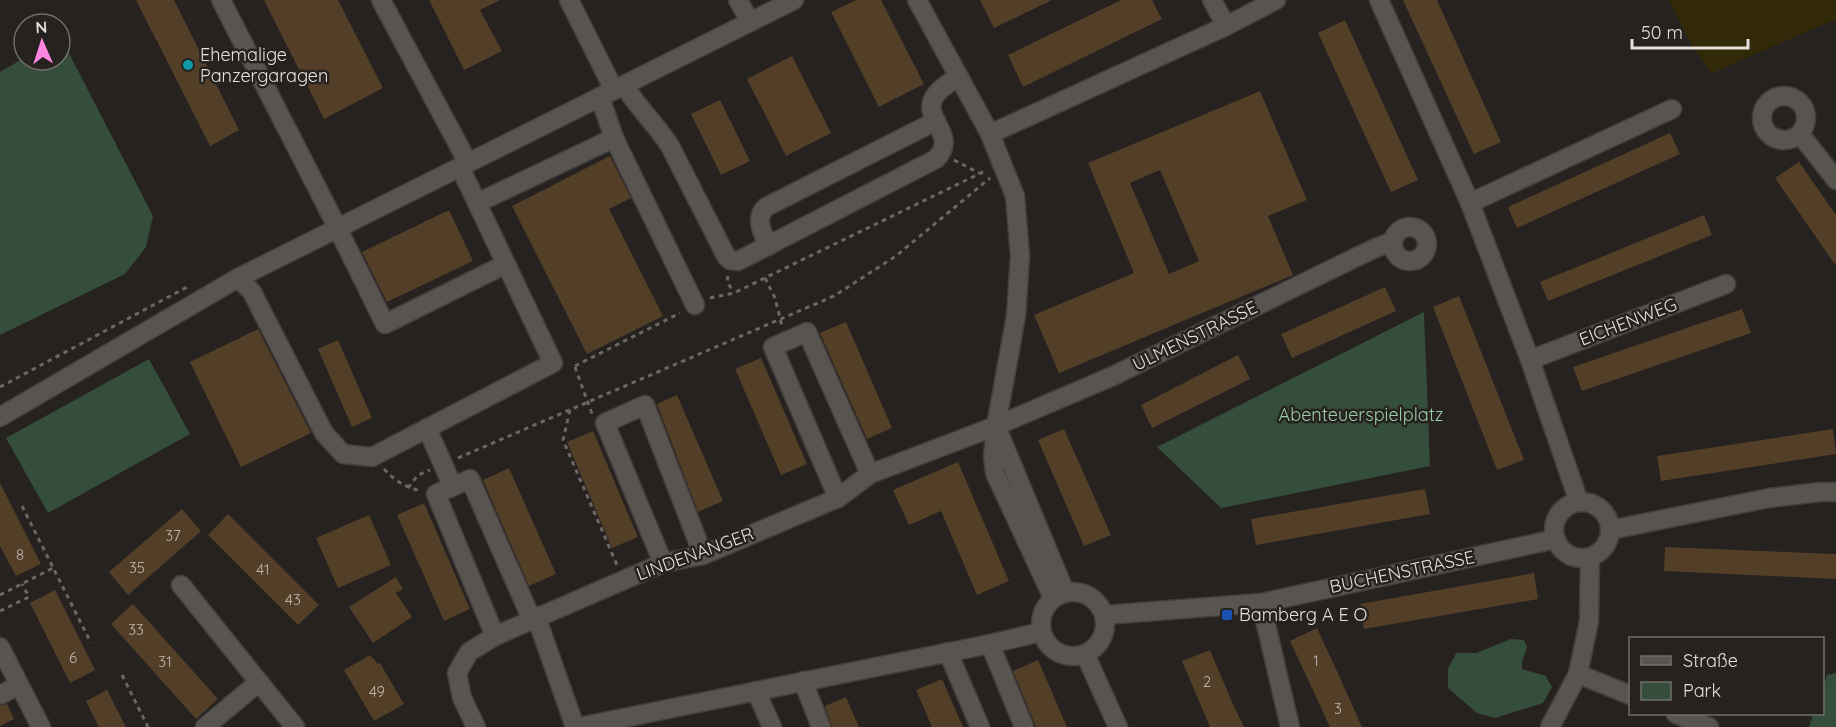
<svg xmlns="http://www.w3.org/2000/svg" width="1836" height="727" viewBox="0 0 1836 727" font-family="Quicksand,sans-serif">
	<style>
		.green { fill: #354d3b }
		.sand { fill: #322908 }
		.building { fill: #533e28; fill-rule: evenodd }
		.lines { fill: none; stroke-linecap: round; stroke-linejoin: round }
		.minor-casing { stroke: #413e3c; stroke-width: 21 }
		.path { stroke: #6a6765; stroke-width: 3; stroke-dasharray: 4.5 4.5; stroke-linecap: butt }
		.minor { stroke: #585450; stroke-width: 18 }
		.culture-dot { fill: #0f9aa8; stroke: #25221f; stroke-width: 2 }
		.transit-dot { fill: #1a4fb4; stroke: #25221f; stroke-width: 2 }
		.labels { text-anchor: middle; stroke-width: 5; stroke-linejoin: round; paint-order: stroke }
		.number-label { font-size: 15px; fill: #beb7b0 }
		.poi-label { font-size: 18px; fill: #e2dfdd; stroke: #25221f; text-anchor: start }
		.street-label { font-size: 18px; fill: #e2dfdd; stroke: #25221f }
		.park-label { font-size: 18px; fill: #9ccea7; stroke: #25221f }
	</style>
	<rect width="100%" height="100%" fill="#25221f"/>
	<g class="green">
		<polygon points="60,36 153,216 146,247 125,274 0,335 0,72 24,58 24,60 60,60"/>
		<polygon points="1424,312 1430,466 1221,508 1157,447"/>
		<polygon points="149,359 190,434 48,513 6,438"/>
		<polygon points="1511,639 1524,640 1527,647 1522,662 1522,669 1546,676 1552,687 1543,703 1495,718 1477,713 1448,688 1448,669 1456,653 1476,653"/>
		<polygon points="1836,673 1836,727 1809,727 1813,714 1822,714 1823,688 1827,675"/>
	</g>
	<polygon class="sand" points="1669,0 1836,0 1836,19 1712,73 1694,50"/>
	<g class="building">
		<polygon points="136,0 174,0 239,130 210,146"/>
		<polygon points="264,0 338,0 383,88 324,119"/>
		<polygon points="429,0 500,0 480,10 502,51 464,70"/>
		<polygon points="856,0 881,0 924,84 879,107 831,12"/>
		<polygon points="980,0 1052,0 994,28"/>
		<polygon points="1121,0 1152,0 1162,19 1023,87 1008,55"/>
		<polygon points="1403,0 1437,0 1501,142 1474,154"/>
		<polygon points="1345,20 1418,180 1391,192 1318,33"/>
		<polygon points="792,56 831,133 786,156 747,79"/>
		<path d="M1260 91 1307 200 1268 216 1293 275 1059 373 1034 315 1134 273 1088 163ZM1160 170 1199 261 1169 274 1130 183Z"/>
		<polygon points="720,100 750,161 721,175 691,114"/>
		<polygon points="1670,133 1680,154 1517,228 1508,207"/>
		<polygon points="610,156 631,198 609,209 663,316 587,354 512,206"/>
		<polygon points="1799,162 1836,215 1836,266 1775,178"/>
		<polygon points="449,210 473,261 387,302 362,252"/>
		<polygon points="1704,215 1712,235 1548,301 1540,282"/>
		<polygon points="1385,287 1396,311 1292,358 1281,334"/>
		<polygon points="1459,296 1524,460 1497,470 1433,307"/>
		<polygon points="1742,309 1751,333 1582,391 1573,367"/>
		<polygon points="846,322 892,428 867,439 820,333"/>
		<polygon points="258,329 311,433 241,467 190,362"/>
		<polygon points="338,340 372,418 352,427 318,349"/>
		<polygon points="1238,355 1250,379 1152,428 1141,405"/>
		<polygon points="761,358 807,464 781,475 735,369"/>
		<polygon points="677,395 723,501 698,512 657,404"/>
		<polygon points="1064,429 1111,535 1084,546 1038,440"/>
		<polygon points="1833,429 1836,454 1661,481 1657,456"/>
		<polygon points="593,431 638,537 612,548 567,442"/>
		<polygon points="958,462 1009,581 977,595 941,511 909,525 893,490"/>
		<polygon points="509,468 556,574 529,586 483,480"/>
		<polygon points="0,483 41,564 16,576 0,546"/>
		<polygon points="1425,489 1430,514 1256,545 1251,519"/>
		<polygon points="424,503 470,609 444,621 397,515"/>
		<polygon points="182,509 201,531 128,595 109,572"/>
		<polygon points="228,514 319,605 298,625 208,535"/>
		<polygon points="369,515 391,565 338,588 316,538"/>
		<polygon points="1665,547 1836,554 1836,579 1664,571"/>
		<polygon points="1534,573 1538,599 1364,629 1360,604"/>
		<polygon points="396,577 403,589 396,593 412,617 373,643 349,607"/>
		<polygon points="55,590 95,670 70,683 30,603"/>
		<polygon points="133,604 218,699 196,719 111,624"/>
		<polygon points="1317,628 1341,680 1362,727 1330,727 1290,641"/>
		<polygon points="1210,650 1232,702 1244,727 1210,727 1204,713 1182,661"/>
		<polygon points="370,655 378,664 380,663 404,704 374,721 344,670"/>
		<polygon points="1038,660 1067,727 1036,727 1013,671"/>
		<polygon points="942,679 963,727 932,727 916,690"/>
		<polygon points="107,690 126,727 99,727 86,701"/>
		<polygon points="846,697 859,727 832,727 825,706"/>
		<polygon points="7,704 14,719 0,726 0,706"/>
	</g>
	<g class="lines">
		<g class="minor-casing">
			<g id="minor">
				<polyline points="221,0 331,215 385,324 506,264"/>
				<polyline points="381,0 468,163"/>
				<polyline points="569,0 614,90"/>
				<polyline points="738,0 750,22"/>
				<polyline points="917,0 990,134 1015,196 1020,256 1016,316 996,426"/>
				<polyline points="1212,0 1226,26"/>
				<polyline points="1379,0 1470,203 1530,360 1579,502"/>
				<path d="M624 85C637 107 656 124 670 146L726 256 730 260 738 261 936 159C966 127 895 112 959 77"/>
				<circle cx="1784" cy="118" r="22"/>
				<polyline points="600,97 614,138 695,305"/>
				<polyline points="990,134 1226,26 1276,0"/>
				<polyline points="1800,134 1836,180"/>
				<polyline points="477,203 614,138"/>
				<polyline points="1470,203 1672,109"/>
				<circle cx="1410" cy="244" r="17"/>
				<path d="M768 246C763 233 754 218 766 207L936 121"/>
				<polyline points="238,278 252,292 324,433 343,454 372,457 553,363 460,167"/>
				<polyline points="1530,360 1726,284"/>
				<polyline points="0,417 238,278 794,0"/>
				<polyline points="427,428 453,487"/>
				<polyline points="838,498 773,347 807,332 870,474"/>
				<circle cx="1582" cy="530" r="28"/>
				<polyline points="1610,530 1769,498 1820,492 1836,492"/>
				<polyline points="663,563 605,423 645,405 703,555"/>
				<polyline points="181,585 295,727"/>
				<circle cx="1073" cy="624" r="32"/>
				<polyline points="1053,598 995,473 993,456 996,426 1065,592"/>
				<polyline points="1261,603 1290,727"/>
				<polyline points="1104,615 1261,603 1556,539"/>
				<polyline points="495,636 436,494 470,479 528,611 537,619 575,727"/>
				<polyline points="990,644 1024,727"/>
				<polyline points="0,647 41,727"/>
				<polyline points="948,652 980,727"/>
				<polyline points="1085,654 1118,727"/>
				<polyline points="1578,674 1630,695"/>
				<polyline points="803,681 821,727"/>
				<polyline points="756,691 772,727"/>
				<polyline points="0,695 19,685"/>
				<polyline points="1676,714 1709,727"/>
				<polyline points="205,727 259,682"/>
				<polyline points="476,727 462,698 457,673 469,652 495,636 663,563 703,555 838,498 870,474 996,426 1113,376 1371,250 1393,241"/>
				<polyline points="579,727 990,644 1041,632"/>
				<polyline points="1550,727 1578,674 1589,621 1590,557"/>
			</g>
		</g>
		<g class="path">
			<polyline points="954,160 979,173"/>
			<polyline points="728,276 727,281 733,292"/>
			<polyline points="765,278 775,298 782,326"/>
			<polyline points="710,298 734,293 987,170"/>
			<polyline points="575,366 680,313"/>
			<polyline points="575,367 592,414"/>
			<polyline points="0,387 189,286"/>
			<polyline points="570,410 563,440 617,565"/>
			<polyline points="458,458 834,296 896,256 990,178"/>
			<path d="M384 469C395 481 405 487 421 491"/>
			<polyline points="408,488 418,475 430,470"/>
			<polyline points="22,506 91,643"/>
			<polyline points="0,595 53,568"/>
			<polyline points="0,611 29,597 22,584"/>
			<polyline points="122,675 148,727"/>
		</g>
		<use href="#minor" class="minor"/>
	</g>
	<circle class="culture-dot" cx="188" cy="65" r="6"/>
	<rect class="transit-dot" x="1221" y="609" width="12" height="12" rx="3"/>
	<g class="labels">
		<g class="number-label">
			<text x="173" y="541">37</text>
			<text x="20" y="560">8</text>
			<text x="137" y="573">35</text>
			<text x="263" y="575">41</text>
			<text x="293" y="605">43</text>
			<text x="136" y="635">33</text>
			<text x="73" y="663">6</text>
			<text x="1316" y="666">1</text>
			<text x="165" y="667">31</text>
			<text x="1207" y="687">2</text>
			<text x="377" y="697">49</text>
			<text x="1338" y="714">3</text>
		</g>
		<g class="poi-label">
			<text x="200" y="61">Ehemalige<tspan x="200" dy="21">Panzergaragen</tspan></text>
			<text x="1239" y="621">Bamberg A E O</text>
		</g>
		<g class="street-label">
			<text transform="translate(1628 322) rotate(-21)" y="6">EICHENWEG</text>
			<text transform="translate(1195 336) rotate(-26)" y="6">ULMENSTRASSE</text>
			<text transform="translate(695 554) rotate(-20)" y="6">LINDENANGER</text>
			<text transform="translate(1402 572) rotate(-12)" y="6">BUCHENSTRASSE</text>
		</g>
		<g class="park-label">
			<text x="1361" y="421">Abenteuerspielplatz</text>
		</g>
	</g>
	<rect x="1629" y="637" width="195" height="78" fill="#25221f" stroke="#716e6b" stroke-width="1.5"/>
	<rect x="1641" y="656" width="30" height="9" fill="#585450" stroke="#716e6b" stroke-width="1.5"/>
	<text x="1683" y="667" font-size="18" fill="#e2dfdd">Straße</text>
	<rect x="1641" y="682" width="30" height="18" fill="#354d3b" stroke="#716e6b" stroke-width="1.5"/>
	<text x="1683" y="697" font-size="18" fill="#e2dfdd">Park</text>
	<g transform="translate(42 42) rotate(357)"><circle r="28" fill="#25221f" stroke="#716e6b" stroke-width="1.5"/>
	<path d="M0-4.5L10 22L0 15L-10 22Z" fill="#fe85e0"/>
	<text y="-9" font-size="16" font-weight="bold" text-anchor="middle" fill="#e2dfdd">N</text>
	</g>
	<path d="M1632 39v9h116v-9" fill="none" stroke="#e2dfdd" stroke-width="3"/>
	<text x="1641" y="39" font-size="18" fill="#e2dfdd" stroke="#25221f" stroke-width="4.5" paint-order="stroke">50 m</text>
</svg>
